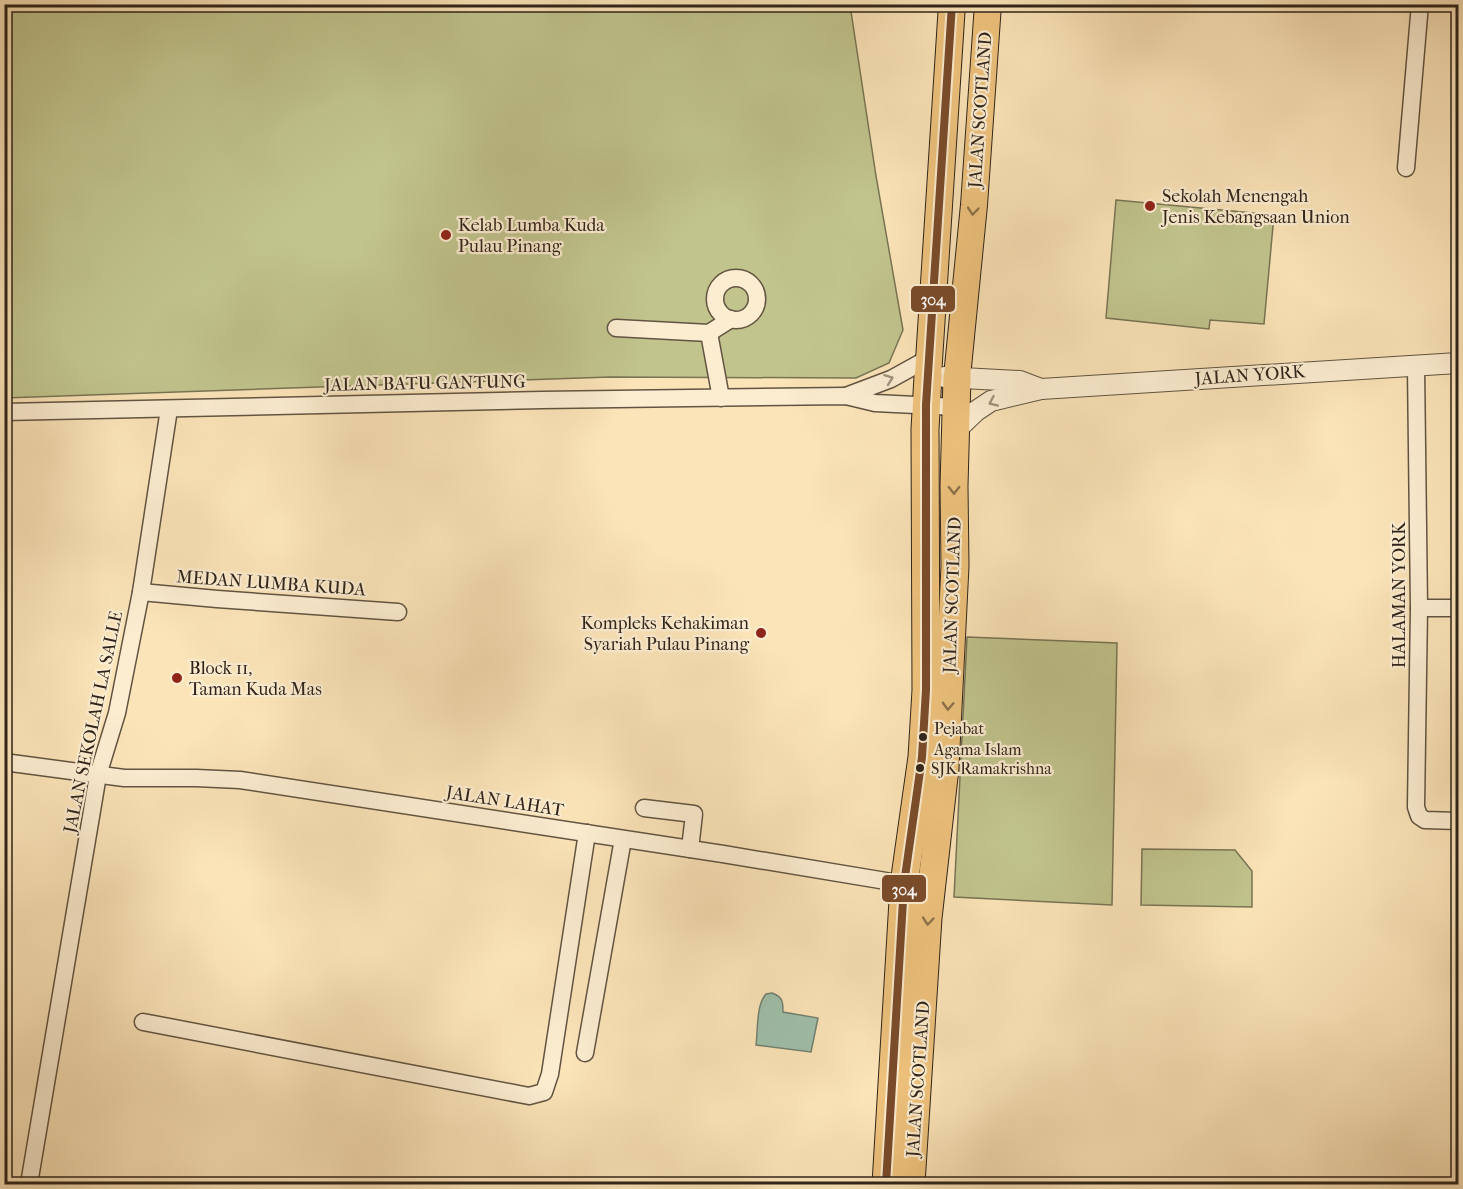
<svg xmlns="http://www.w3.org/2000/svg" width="1463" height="1189" viewBox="0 0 1463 1189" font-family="'IM FELL French Canon',serif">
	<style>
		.green { fill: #c1c48d; stroke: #787454; stroke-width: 1.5 }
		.water { fill: #9fbfaa; stroke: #728171; stroke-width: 1.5 }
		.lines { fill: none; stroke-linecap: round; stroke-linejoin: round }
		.minor-casing { stroke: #625442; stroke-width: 19 }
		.tertiary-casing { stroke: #625442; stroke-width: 22 }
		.primary-casing { stroke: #2f241b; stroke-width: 28 }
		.trunk-casing { stroke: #2f241b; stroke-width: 29 }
		.minor { stroke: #fcedd1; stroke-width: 16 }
		.tertiary { stroke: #fcedd1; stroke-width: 20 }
		.primary { stroke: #eec27c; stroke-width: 26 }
		.trunk { stroke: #eec27c; stroke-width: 27 }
		.bus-1-casing { stroke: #fcedd1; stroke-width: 12 }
		.bus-1 { stroke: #7a4b2a; stroke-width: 8 }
		.oneway { stroke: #8e734c }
		.oneway2 { stroke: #a0937f }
		.poi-dot { fill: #8f2418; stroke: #fcedd1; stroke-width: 2 }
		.bus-dot { fill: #2f241b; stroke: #fcedd1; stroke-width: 2 }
		.labels { text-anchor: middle; stroke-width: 4.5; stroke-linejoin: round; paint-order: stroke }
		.bus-label { font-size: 16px; fill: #2f241b; stroke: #fcedd1; text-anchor: start }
		.street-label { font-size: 18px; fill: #2f241b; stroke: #fcedd1 }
		.poi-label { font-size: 18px; fill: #2f241b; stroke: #fcedd1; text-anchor: start }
		.line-badge { stroke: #fcedd1; stroke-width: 2 }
		.badge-label { font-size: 16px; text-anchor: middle; font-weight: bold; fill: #fff }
	</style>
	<rect width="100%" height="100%" fill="#fbe4b8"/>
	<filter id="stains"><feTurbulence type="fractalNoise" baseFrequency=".00333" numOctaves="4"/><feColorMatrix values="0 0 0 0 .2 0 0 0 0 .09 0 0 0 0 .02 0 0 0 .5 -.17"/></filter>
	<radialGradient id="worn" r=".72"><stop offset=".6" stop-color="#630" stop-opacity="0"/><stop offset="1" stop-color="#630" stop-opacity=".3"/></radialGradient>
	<g class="green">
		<polygon points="4,5 850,5 876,176 903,330 889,363 856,378 610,377 5,398"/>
		<polygon points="1116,200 1274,215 1264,324 1210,320 1209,329 1106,318"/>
		<polygon points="967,637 1117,643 1112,905 954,897"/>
		<polygon points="1142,849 1235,850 1252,871 1252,907 1141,905"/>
	</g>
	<path class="water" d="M772 993C783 997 783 1002 783 1012L818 1018 811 1052 756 1045C758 1030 756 1005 766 994Z"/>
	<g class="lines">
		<g class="minor-casing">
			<g id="minor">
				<polyline points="1406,168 1420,4"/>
				<circle cx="736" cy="299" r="21"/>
				<polyline points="616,328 709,333 731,319"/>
				<polyline points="709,333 721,398"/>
				<polyline points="1416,367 1419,608 1416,807 1419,816 1425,820 1458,821"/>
				<polyline points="846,396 891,379 929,358"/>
				<polyline points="4,412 542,400 846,396 875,403 956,407"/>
				<polyline points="141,592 217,599 398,612"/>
				<polyline points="1419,608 1458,608"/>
				<polyline points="4,762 124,778 196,778 240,780 723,854 904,884"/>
				<polyline points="644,808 694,814 690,849"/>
				<polyline points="143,1022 529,1096 544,1092 550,1074 587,833"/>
				<polyline points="585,1053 623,839"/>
				<polyline points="29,1184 98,775 117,713 141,592 169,409"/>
			</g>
		</g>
		<g class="tertiary-casing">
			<g id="tertiary">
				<polyline points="944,377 1020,381 1041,389"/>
				<polyline points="955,431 976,411 991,401 1041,389 1458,363"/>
			</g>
		</g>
		<g class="primary-casing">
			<g id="primary">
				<polyline points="928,376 952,4"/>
				<polyline points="957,377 974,205 988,4"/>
			</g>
		</g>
		<g class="trunk-casing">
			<g id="trunk">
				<polyline points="886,1184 904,884 922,757 926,690 925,429 928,376"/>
				<polyline points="911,1184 928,918 945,768 955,566 954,486 957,377"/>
			</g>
		</g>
		<use href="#minor" class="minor"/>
		<use href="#tertiary" class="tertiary"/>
		<use href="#primary" class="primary"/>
		<use href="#trunk" class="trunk"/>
		<g class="bus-1-casing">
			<polyline id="bus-1" points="886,1184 904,884 922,757 926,690 926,405 952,4"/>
		</g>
		<use href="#bus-1" class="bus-1"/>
	</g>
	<defs><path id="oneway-chevron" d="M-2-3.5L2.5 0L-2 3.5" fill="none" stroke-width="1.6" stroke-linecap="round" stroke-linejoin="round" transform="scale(1.5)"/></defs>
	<g class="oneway">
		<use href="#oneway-chevron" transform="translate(973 211) rotate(95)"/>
		<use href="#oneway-chevron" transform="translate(954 490) rotate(90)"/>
		<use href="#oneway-chevron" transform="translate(948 706) rotate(93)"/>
		<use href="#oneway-chevron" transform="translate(928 921) rotate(95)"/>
	</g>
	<g class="oneway2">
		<use href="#oneway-chevron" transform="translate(889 379) rotate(-20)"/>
		<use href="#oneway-chevron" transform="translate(993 402) rotate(156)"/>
	</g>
	<g class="poi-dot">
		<circle cx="1150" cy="206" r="6"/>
		<circle cx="446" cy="235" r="6"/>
		<circle cx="761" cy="633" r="6"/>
		<circle cx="177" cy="678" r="6"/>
	</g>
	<g class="bus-dot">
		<circle cx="923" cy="737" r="5"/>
		<circle cx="920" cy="768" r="5"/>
	</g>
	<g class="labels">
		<g class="bus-label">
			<text x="934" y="734">Pejabat<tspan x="934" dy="21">Agama Islam</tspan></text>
			<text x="931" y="774">SJK Ramakrishna</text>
		</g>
		<g class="street-label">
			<text transform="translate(980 110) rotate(-86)" y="6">JALAN SCOTLAND</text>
			<text transform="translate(1250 375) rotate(-4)" y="6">JALAN YORK</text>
			<text transform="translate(425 383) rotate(-1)" y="6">JALAN BATU GANTUNG</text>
			<text transform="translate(271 583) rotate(4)" y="6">MEDAN LUMBA KUDA</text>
			<text transform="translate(952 595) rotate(-88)" y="6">JALAN SCOTLAND</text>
			<text transform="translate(1399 595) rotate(-90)" y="6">HALAMAN YORK</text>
			<text transform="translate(93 722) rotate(-78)" y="6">JALAN SEKOLAH LA SALLE</text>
			<text transform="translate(505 801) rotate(9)" y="6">JALAN LAHAT</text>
			<text transform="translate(918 1079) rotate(-86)" y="6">JALAN SCOTLAND</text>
		</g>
		<g class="poi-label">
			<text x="1162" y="202">Sekolah Menengah<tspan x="1162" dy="21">Jenis Kebangsaan Union</tspan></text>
			<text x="458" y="231">Kelab Lumba Kuda<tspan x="458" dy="21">Pulau Pinang</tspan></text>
			<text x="749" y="629" text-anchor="end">Kompleks Kehakiman<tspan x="749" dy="21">Syariah Pulau Pinang</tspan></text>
			<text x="189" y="674">Block 11,<tspan x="189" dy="21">Taman Kuda Mas</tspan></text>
		</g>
	</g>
	<g class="line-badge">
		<rect x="910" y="285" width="46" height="28" rx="6" fill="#7a4b2a"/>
		<rect x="881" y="874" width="46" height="29" rx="6" fill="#7a4b2a"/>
	</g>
	<g class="badge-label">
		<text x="933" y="305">304</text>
		<text x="904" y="895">304</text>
	</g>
	<rect width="1463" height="1189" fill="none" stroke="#fbe4b8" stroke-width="24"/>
	<rect x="6" y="6" width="1451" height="1177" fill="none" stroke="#2f241b" stroke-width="3"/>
	<rect x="12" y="12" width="1439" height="1165" fill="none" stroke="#2f241b" stroke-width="1.5"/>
	<rect width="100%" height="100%" filter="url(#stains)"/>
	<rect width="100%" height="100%" fill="url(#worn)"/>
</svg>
